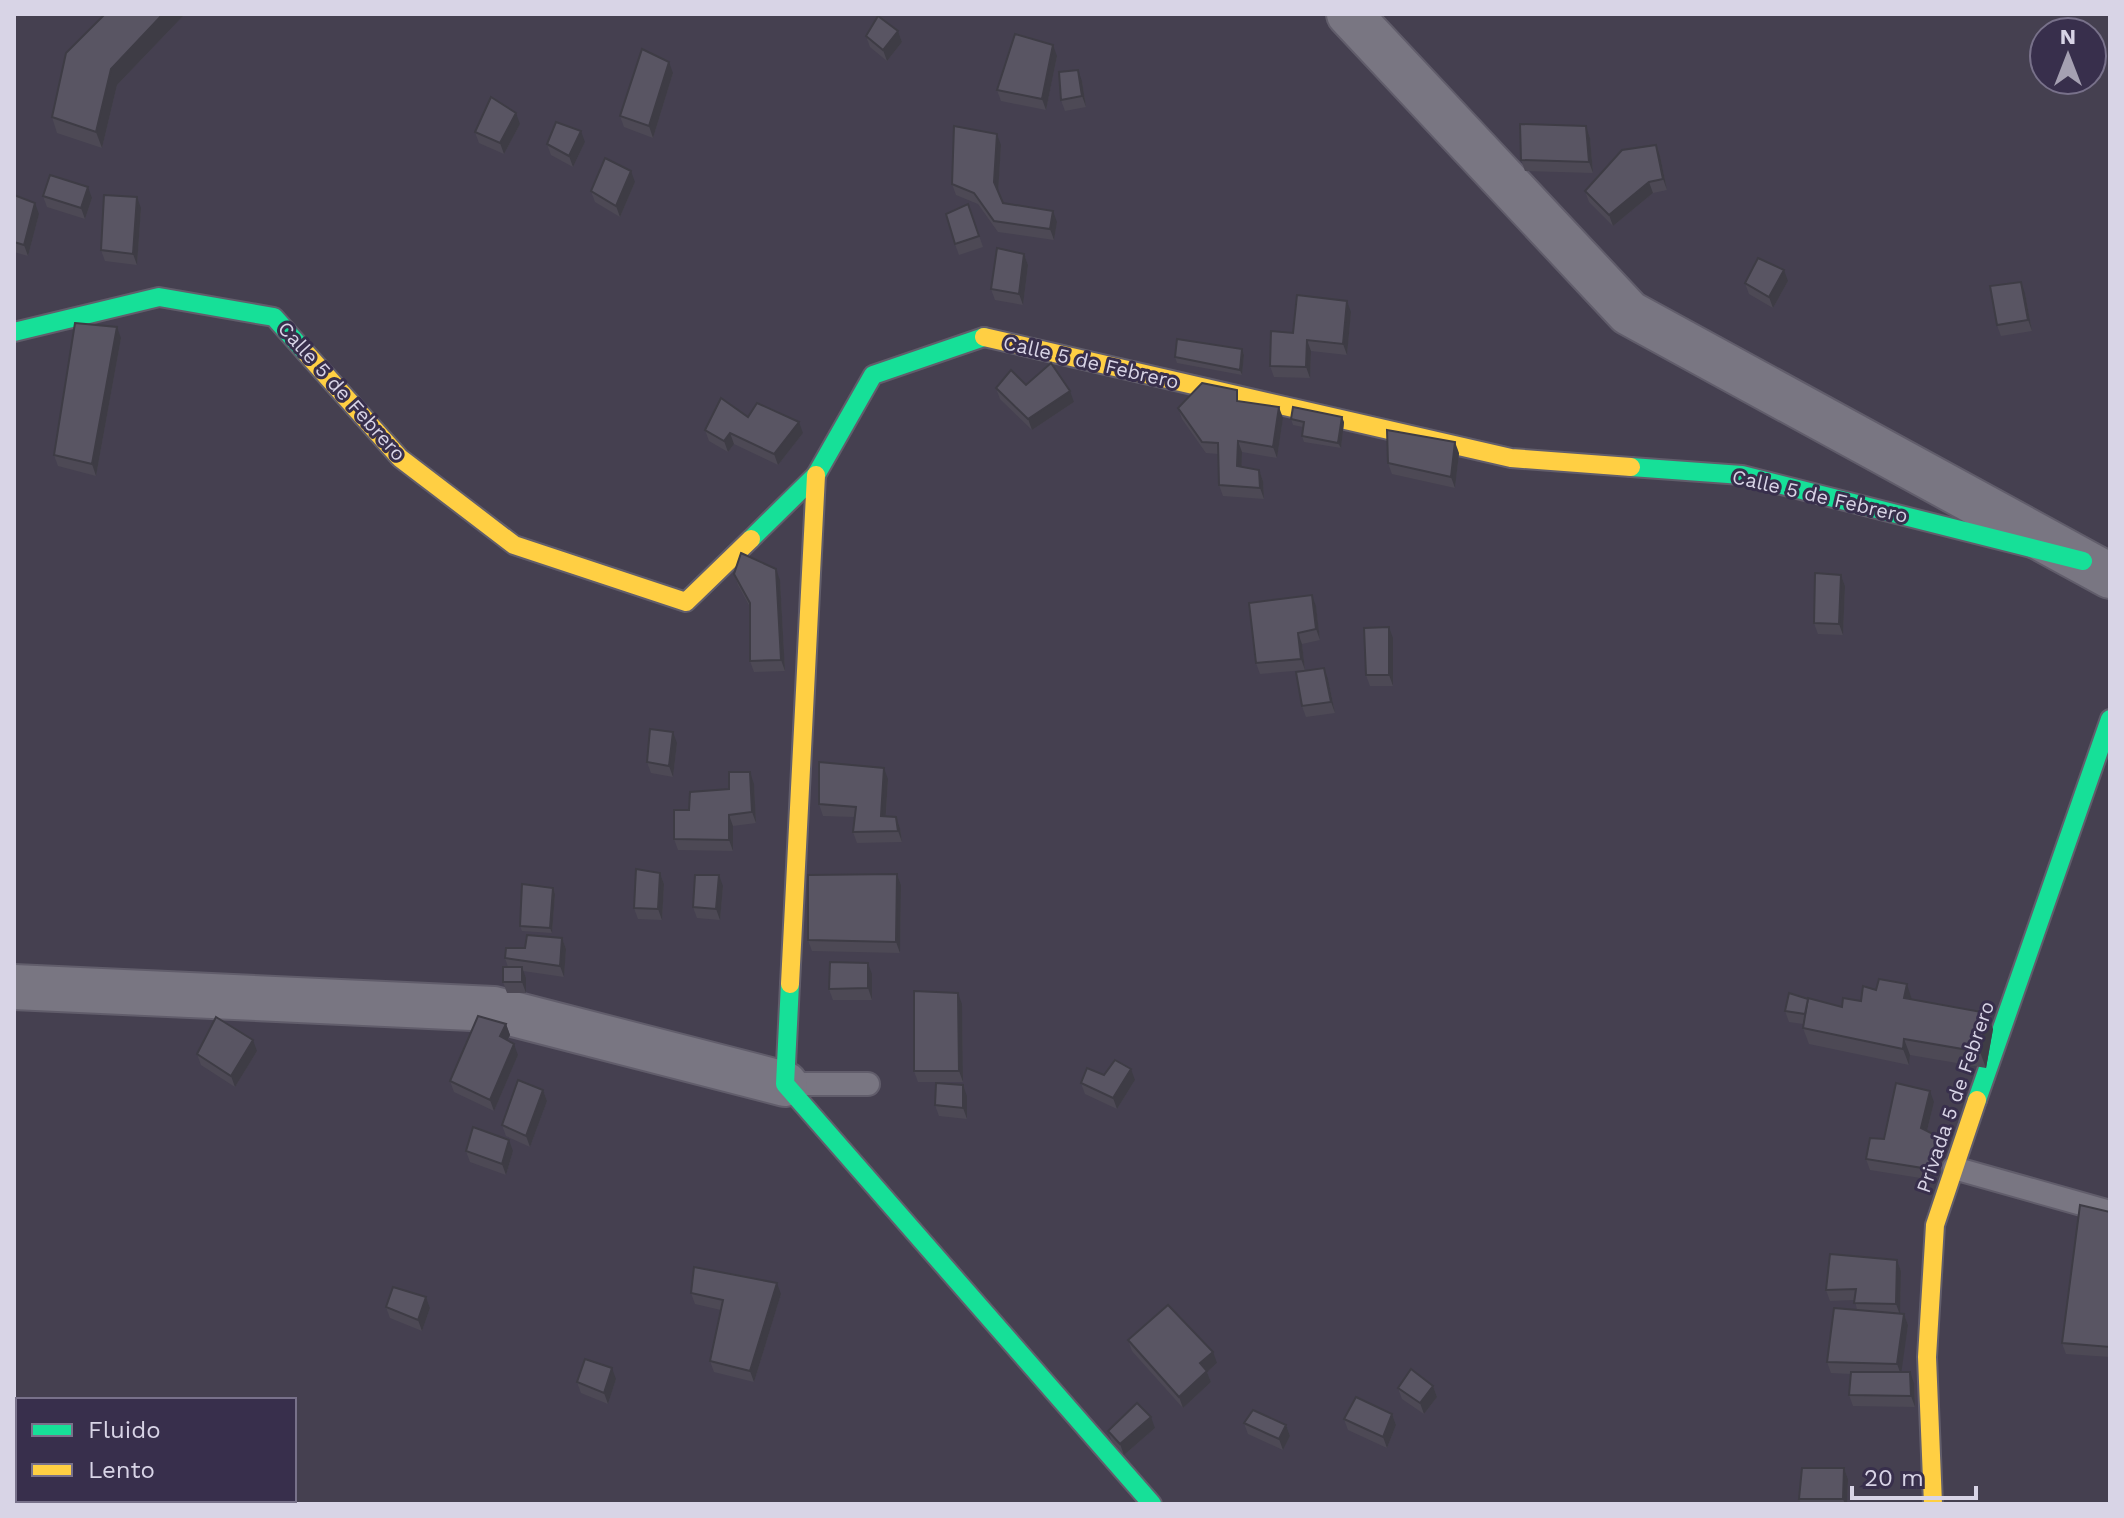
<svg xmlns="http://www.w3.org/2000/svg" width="2124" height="1518" viewBox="0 0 2124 1518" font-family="'Work Sans',sans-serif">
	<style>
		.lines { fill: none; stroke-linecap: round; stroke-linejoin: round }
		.lane-casing { stroke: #615d6b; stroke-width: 26 }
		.street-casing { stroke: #615d6b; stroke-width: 48 }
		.fast-casing { stroke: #615d6b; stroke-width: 22 }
		.slow-casing { stroke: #615d6b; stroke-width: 22 }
		.lane { stroke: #797682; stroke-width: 22 }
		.street { stroke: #797682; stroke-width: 44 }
		.fast { stroke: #16e098; stroke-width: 18 }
		.slow { stroke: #ffcf43; stroke-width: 18 }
		.wall { fill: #4d4955 }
		.shaded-wall { fill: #3e3c45 }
		.building { fill: #595563; stroke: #3e3c45; stroke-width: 2 }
		.labels { text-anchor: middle; stroke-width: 6; stroke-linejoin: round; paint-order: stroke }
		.street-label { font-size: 20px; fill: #d8d4e6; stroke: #382f4c }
	</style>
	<rect width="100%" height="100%" fill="#454050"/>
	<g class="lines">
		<g class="lane-casing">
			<g id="lane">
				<polyline points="786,1084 868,1084"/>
				<polyline points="1954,1168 2110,1212"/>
			</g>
		</g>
		<g class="street-casing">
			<g id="street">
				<polyline points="1349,14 1629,313 2110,576"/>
				<polyline points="14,987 494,1009 785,1084"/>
			</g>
		</g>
		<g class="fast-casing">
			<g id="fast">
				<polyline points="14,332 159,297 274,317 306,353"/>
				<polyline points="1631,467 1742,475 2083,561"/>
				<polyline points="751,539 816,475 873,375 984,337"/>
				<polyline points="790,984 785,1084 1152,1504"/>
				<polyline points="1977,1100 2110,719"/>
			</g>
		</g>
		<g class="slow-casing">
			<g id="slow">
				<polyline points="984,337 1511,458 1631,467"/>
				<polyline points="306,353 400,458 514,545 686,602 751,539"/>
				<polyline points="790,984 816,475"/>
				<polyline points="1933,1504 1927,1357 1935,1225 1977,1100"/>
			</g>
		</g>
		<use href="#lane" class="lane"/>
		<use href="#street" class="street"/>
		<use href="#fast" class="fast"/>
		<use href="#slow" class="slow"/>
	</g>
	<g class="wall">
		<polygon points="105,14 185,14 117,85 102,148 57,133 52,117"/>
		<polygon points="898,31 902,42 887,61 870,47 866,36"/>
		<polygon points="1057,56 1046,110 1001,101 997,90"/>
		<polygon points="673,73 653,138 624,127 620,116"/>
		<polygon points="1082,81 1086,107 1065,111 1061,100"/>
		<polygon points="520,124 504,154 479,143 475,132"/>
		<polygon points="1586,126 1590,138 1593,173 1525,171 1521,160"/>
		<polygon points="585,142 573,167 551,155 547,144"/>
		<polygon points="1001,145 998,192 1003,203 1057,222 1054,240 998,232 978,204 956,195 952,184"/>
		<polygon points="1656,145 1660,156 1667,190 1653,193 1613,226 1589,202 1585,191"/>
		<polygon points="635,182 620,217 595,202 591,191"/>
		<polygon points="14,195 39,214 28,256 14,252"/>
		<polygon points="43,196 92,198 85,219 47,207"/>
		<polygon points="968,204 983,247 959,255 955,244"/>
		<polygon points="141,208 137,265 105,261 101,250"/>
		<polygon points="1024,254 1028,265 1023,305 995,300 991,289"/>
		<polygon points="1788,281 1773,308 1749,294 1745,283"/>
		<polygon points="2025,293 2032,331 2001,336 1997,325"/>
		<polygon points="1351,312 1347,355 1311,351 1310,378 1274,377 1270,366 1293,333"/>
		<polygon points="121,338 96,476 58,466 54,455"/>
		<polygon points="1242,349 1244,355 1242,375 1177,363 1175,357"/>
		<polygon points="1026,385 1074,402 1032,430 1000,399 996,388"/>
		<polygon points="1241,402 1283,418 1277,458 1242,452 1241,467 1259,470 1263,481 1264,499 1223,496 1219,485 1218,454 1206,453 1182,419 1178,408"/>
		<polygon points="748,417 803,433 778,465 734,444 728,452 709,441 705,430"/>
		<polygon points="1291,419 1344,422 1341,448 1304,442 1302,436 1303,427 1293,425"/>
		<polygon points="1459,453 1455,488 1392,474 1388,463"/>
		<polygon points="734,574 780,580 785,671 754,672 750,661 750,607 738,585"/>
		<polygon points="1841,575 1845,586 1843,635 1818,634 1814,623"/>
		<polygon points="1316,606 1320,640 1302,644 1305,670 1260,674 1256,663"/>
		<polygon points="1393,638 1393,686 1370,686 1366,675"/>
		<polygon points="1328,679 1335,713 1306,717 1302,706"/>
		<polygon points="677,743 673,777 651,773 647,762"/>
		<polygon points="888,779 886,816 896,817 900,828 902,842 857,843 853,832 854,817 823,816 819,804"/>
		<polygon points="754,784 756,823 733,826 733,851 678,850 674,839 689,810 729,789"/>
		<polygon points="660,873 664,884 662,920 638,919 634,908"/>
		<polygon points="897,874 901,885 900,953 812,951 808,940"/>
		<polygon points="723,886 720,920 697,918 693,907"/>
		<polygon points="553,888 555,894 552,933 522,931 520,926"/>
		<polygon points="562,938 566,949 564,977 523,971 526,978 526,993 507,993 503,982 508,967 505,958 525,948"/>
		<polygon points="872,974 872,1000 833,1000 829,989"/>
		<polygon points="1808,999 1842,1007 1861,1001 1912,999 1993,1029 1986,1068 1910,1055 1909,1065 1809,1044 1803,1028 1803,1024 1789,1022 1785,1011"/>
		<polygon points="962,1004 963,1082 918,1082 914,1071"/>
		<polygon points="506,1024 510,1035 508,1040 518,1055 494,1111 454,1092 450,1081"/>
		<polygon points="257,1051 235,1087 201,1065 197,1054"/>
		<polygon points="1104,1075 1135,1080 1117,1109 1085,1094 1081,1083"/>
		<polygon points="543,1090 547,1101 530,1147 506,1136 502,1125"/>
		<polygon points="967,1096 967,1119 939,1116 935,1105"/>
		<polygon points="1934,1102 1927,1131 1937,1136 1941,1147 1933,1180 1870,1170 1866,1159 1884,1139"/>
		<polygon points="466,1151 513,1151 506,1175 470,1162"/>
		<polygon points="2110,1212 2110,1357 2066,1354 2062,1343"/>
		<polygon points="1897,1260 1901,1271 1900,1314 1904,1314 1908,1325 1901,1372 1914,1383 1915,1407 1853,1406 1849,1395 1851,1374 1831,1373 1827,1362 1857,1310 1855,1300 1830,1301 1826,1290"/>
		<polygon points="691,1293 781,1294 754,1382 714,1372 710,1361 721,1310 695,1304"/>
		<polygon points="426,1297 430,1308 422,1331 390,1318 386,1307"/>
		<polygon points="1128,1340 1217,1363 1207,1372 1211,1382 1183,1408 1132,1351"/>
		<polygon points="616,1379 608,1404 581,1393 577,1382"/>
		<polygon points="1433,1386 1437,1397 1424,1414 1402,1399 1398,1388"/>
		<polygon points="1392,1414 1396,1425 1387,1448 1348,1430 1344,1419"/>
		<polygon points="1244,1423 1286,1425 1290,1436 1283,1450 1248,1434"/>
		<polygon points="1155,1428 1124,1455 1112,1442 1108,1431"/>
		<polygon points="1844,1468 1848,1479 1847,1504 1801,1504 1799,1499"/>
	</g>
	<g class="shaded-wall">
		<polygon points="163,14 185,14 117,85 102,148 96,132 111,69"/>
		<polygon points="898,31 902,42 887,61 883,50"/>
		<polygon points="1053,45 1057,56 1046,110 1042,99"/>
		<polygon points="669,62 673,73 653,138 649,126"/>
		<polygon points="1078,70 1082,81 1086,107 1082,96"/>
		<polygon points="516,113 520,124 504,154 500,143"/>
		<polygon points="1586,126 1590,138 1593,173 1589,162"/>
		<polygon points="581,131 585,142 573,167 569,156"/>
		<polygon points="997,134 1001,145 998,193 994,182"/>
		<polygon points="1656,145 1660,156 1667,190 1663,179"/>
		<polygon points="631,171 635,182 620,217 616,206"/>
		<polygon points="1649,182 1653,193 1613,226 1609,215"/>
		<polygon points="88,187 92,198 85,219 81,208"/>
		<polygon points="137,197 141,208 137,265 133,254"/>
		<polygon points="35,203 39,214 28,256 24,245"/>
		<polygon points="1053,211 1057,222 1054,240 1050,229"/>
		<polygon points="1024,254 1028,265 1023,305 1019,294"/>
		<polygon points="1784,270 1788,281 1773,308 1769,297"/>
		<polygon points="2021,282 2025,293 2032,331 2028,320"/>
		<polygon points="1347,301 1351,312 1347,355 1343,344"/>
		<polygon points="117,327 121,338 96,476 92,464"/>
		<polygon points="1307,340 1311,351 1310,378 1306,367"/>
		<polygon points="1242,349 1244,355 1242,375 1240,370"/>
		<polygon points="1070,391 1074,402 1032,430 1028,419"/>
		<polygon points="1279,407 1283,418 1277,458 1273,447"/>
		<polygon points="1342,417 1344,422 1341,448 1338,443"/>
		<polygon points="799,422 803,433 778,465 774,454"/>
		<polygon points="730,433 734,444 728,452 724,441"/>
		<polygon points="1238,441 1242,452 1241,477 1237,466"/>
		<polygon points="1455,442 1459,453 1455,488 1451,477"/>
		<polygon points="1259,470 1263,481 1264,499 1260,488"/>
		<polygon points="776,569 780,580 785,671 781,660"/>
		<polygon points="1841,575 1845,586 1843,635 1839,624"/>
		<polygon points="1312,595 1316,606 1320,640 1316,629"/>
		<polygon points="1389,627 1393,638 1393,686 1389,675"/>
		<polygon points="1298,633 1302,644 1305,670 1301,659"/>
		<polygon points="1324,668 1328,679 1335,713 1331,702"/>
		<polygon points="673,732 677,743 673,777 669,766"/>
		<polygon points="884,768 888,779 885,827 881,816"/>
		<polygon points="750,772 754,784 756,823 752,812"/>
		<polygon points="729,815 733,826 733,851 729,840"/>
		<polygon points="896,817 900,828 902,842 898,831"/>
		<polygon points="660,873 664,884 662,920 658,909"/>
		<polygon points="897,874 901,885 900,953 896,942"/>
		<polygon points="719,875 723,886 720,920 716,909"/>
		<polygon points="553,888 555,894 552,933 550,928"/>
		<polygon points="562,938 566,949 564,977 560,966"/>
		<polygon points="868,963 872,974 872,1000 868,988"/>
		<polygon points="522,967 526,978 526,993 522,982"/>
		<polygon points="1907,984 1912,1000 1904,998"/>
		<polygon points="958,993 962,1004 963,1082 959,1071"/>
		<polygon points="1987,1013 1993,1029 1986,1068 1980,1052"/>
		<polygon points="506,1024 510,1035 504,1047 500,1036"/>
		<polygon points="1904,1039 1910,1055 1909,1065 1903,1049"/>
		<polygon points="253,1040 257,1051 235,1087 231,1076"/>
		<polygon points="514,1044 518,1055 494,1111 490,1100"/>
		<polygon points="1131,1069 1135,1080 1117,1109 1113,1098"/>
		<polygon points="963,1085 967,1096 967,1119 963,1108"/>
		<polygon points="543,1090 547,1101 530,1147 526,1136"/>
		<polygon points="1930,1091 1934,1102 1925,1139 1921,1128"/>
		<polygon points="1937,1136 1941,1147 1933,1180 1929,1169"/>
		<polygon points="509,1140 513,1151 506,1175 502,1164"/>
		<polygon points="1897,1260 1901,1271 1900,1315 1896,1304"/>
		<polygon points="777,1283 781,1294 754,1382 750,1371"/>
		<polygon points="426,1297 430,1308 422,1331 418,1320"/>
		<polygon points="1904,1314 1908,1325 1901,1375 1897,1364"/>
		<polygon points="1213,1352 1217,1363 1207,1372 1211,1382 1183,1408 1179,1397 1200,1363"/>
		<polygon points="612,1368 616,1379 608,1404 604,1393"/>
		<polygon points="1910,1372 1914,1383 1915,1407 1911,1396"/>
		<polygon points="1433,1386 1437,1397 1424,1414 1420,1403"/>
		<polygon points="1392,1414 1396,1425 1387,1448 1383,1437"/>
		<polygon points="1151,1417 1155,1428 1124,1455 1120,1444"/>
		<polygon points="1286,1425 1290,1436 1283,1450 1279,1439"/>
		<polygon points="1844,1468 1848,1479 1847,1504 1845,1504 1843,1499"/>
	</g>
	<g class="building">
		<polygon points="105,14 163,14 111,69 96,132 52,117 66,53"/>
		<polygon points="878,16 898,31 883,50 866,36"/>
		<polygon points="1015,34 1053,45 1042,99 997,90"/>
		<polygon points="642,49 669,62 649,126 620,116"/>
		<polygon points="1078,70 1082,96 1061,100 1059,72"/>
		<polygon points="491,97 516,113 500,143 475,132"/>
		<polygon points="556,122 581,131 569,156 547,144"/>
		<polygon points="1520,124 1586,126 1589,162 1521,160"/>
		<polygon points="954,126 997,134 994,182 1003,203 1053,211 1050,229 994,221 974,193 952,184"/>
		<polygon points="1656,145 1663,179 1649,182 1609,215 1585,191 1622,150"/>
		<polygon points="605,158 631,171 616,206 591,191"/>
		<polygon points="50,175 88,187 81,208 43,196"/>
		<polygon points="14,195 35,203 24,245 14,242"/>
		<polygon points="104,195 137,197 133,254 101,250"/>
		<polygon points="968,204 979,236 955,244 946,214"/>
		<polygon points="997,248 1024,254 1019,294 991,289"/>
		<polygon points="1758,258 1784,270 1769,297 1745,283"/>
		<polygon points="2021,282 2028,320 1997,325 1990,286"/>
		<polygon points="1297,295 1347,301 1343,344 1307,340 1306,367 1270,366 1271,331 1293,333"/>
		<polygon points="75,323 117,327 92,464 54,455"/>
		<polygon points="1177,339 1242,349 1240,370 1175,357"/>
		<polygon points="1051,363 1070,391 1028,419 996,388 1011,370 1026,385"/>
		<polygon points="1202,383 1237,390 1237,401 1279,407 1273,447 1238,441 1237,466 1259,470 1260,488 1219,485 1218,443 1202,442 1178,408"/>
		<polygon points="721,398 748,417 757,403 799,422 774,454 730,433 724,441 705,430"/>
		<polygon points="1293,407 1342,417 1338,443 1302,436 1304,422 1291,419"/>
		<polygon points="1387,430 1455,442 1451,477 1388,463"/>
		<polygon points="741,553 776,569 781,660 750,661 750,603 734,574"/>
		<polygon points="1815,573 1841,575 1839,624 1814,623"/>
		<polygon points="1312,595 1316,629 1298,633 1301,659 1256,663 1249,603"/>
		<polygon points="1389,627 1389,675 1366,675 1364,628"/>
		<polygon points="1324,668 1331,702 1302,706 1296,672"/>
		<polygon points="650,729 673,732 669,766 647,762"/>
		<polygon points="819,762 884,768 881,816 896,817 898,831 853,832 856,807 819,804"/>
		<polygon points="729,772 750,772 752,812 729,815 729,840 674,839 674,810 689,810 690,792 729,789"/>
		<polygon points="636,869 660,873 658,909 634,908"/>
		<polygon points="897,874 896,942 808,940 808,875"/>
		<polygon points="695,875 719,875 716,909 693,907"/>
		<polygon points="522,884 553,888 550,928 520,926"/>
		<polygon points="527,935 562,938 560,966 505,958 506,948 525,948"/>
		<polygon points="830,962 868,963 868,988 829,989"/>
		<rect x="503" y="967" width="19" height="15"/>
		<polygon points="1879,979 1907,984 1904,998 1987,1013 1980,1052 1904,1039 1903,1049 1803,1028 1808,998 1842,1007 1843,998 1861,1001 1863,986 1876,990"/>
		<polygon points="914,991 958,993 959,1071 914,1071"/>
		<polygon points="1789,993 1808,999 1805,1014 1785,1011"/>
		<polygon points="478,1016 506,1024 500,1036 514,1044 490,1100 450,1081"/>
		<polygon points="216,1017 253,1040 231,1076 197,1054"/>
		<polygon points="1115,1060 1131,1069 1113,1098 1081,1083 1087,1068 1104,1075"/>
		<polygon points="518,1080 543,1090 526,1136 502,1125"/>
		<polygon points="936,1083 963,1085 963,1108 935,1105"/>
		<polygon points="1896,1083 1930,1091 1921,1128 1937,1136 1929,1169 1866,1159 1870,1138 1884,1139"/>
		<polygon points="473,1127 509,1140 502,1164 466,1151"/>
		<polygon points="2080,1205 2110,1212 2110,1347 2062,1343"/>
		<polygon points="1830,1254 1897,1260 1896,1304 1854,1303 1856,1289 1826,1290"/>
		<polygon points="694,1267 777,1283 750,1371 710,1361 723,1300 691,1293"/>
		<polygon points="393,1287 426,1297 418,1320 386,1307"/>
		<polygon points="1168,1305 1213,1352 1200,1363 1207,1371 1179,1397 1128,1340"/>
		<polygon points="1834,1308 1904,1314 1897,1364 1827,1362"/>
		<polygon points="585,1359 612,1368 604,1393 577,1382"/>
		<polygon points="1411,1369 1433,1386 1420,1403 1398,1388"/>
		<polygon points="1851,1372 1910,1372 1911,1396 1849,1395"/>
		<polygon points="1356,1397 1392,1414 1383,1437 1344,1419"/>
		<polygon points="1137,1403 1151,1417 1120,1444 1108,1431"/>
		<polygon points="1253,1410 1286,1425 1279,1439 1244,1423"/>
		<polygon points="1802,1468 1844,1468 1843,1499 1799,1499"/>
	</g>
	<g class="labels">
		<g class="street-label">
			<text transform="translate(1091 362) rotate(13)" y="7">Calle 5 de Febrero</text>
			<text transform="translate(342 391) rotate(48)" y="7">Calle 5 de Febrero</text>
			<text transform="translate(1820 496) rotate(13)" y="7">Calle 5 de Febrero</text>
			<text transform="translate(1955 1097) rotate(-71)" y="7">Privada 5 de Febrero</text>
		</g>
	</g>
	<rect width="2124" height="1518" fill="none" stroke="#d8d4e6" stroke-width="32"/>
	<rect x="16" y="1398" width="280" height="104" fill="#382f4c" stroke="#78718a" stroke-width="2"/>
	<rect x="32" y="1424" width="40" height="12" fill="#16e098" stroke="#78718a" stroke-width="2"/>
	<text x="88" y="1438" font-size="24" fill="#d8d4e6">Fluido</text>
	<rect x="32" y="1464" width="40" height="12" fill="#ffcf43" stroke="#78718a" stroke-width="2"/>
	<text x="88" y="1478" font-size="24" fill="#d8d4e6">Lento</text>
	<g transform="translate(2068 56)"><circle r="38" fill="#382f4c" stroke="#78718a" stroke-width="2"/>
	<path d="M0-6L14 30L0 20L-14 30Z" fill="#a5a0b2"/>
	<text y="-12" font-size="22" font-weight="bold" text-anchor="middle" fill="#d8d4e6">N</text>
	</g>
	<path d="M1852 1486v12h124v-12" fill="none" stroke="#d8d4e6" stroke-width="4"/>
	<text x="1864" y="1486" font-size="24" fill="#d8d4e6" stroke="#382f4c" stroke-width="6" paint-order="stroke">20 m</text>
</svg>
